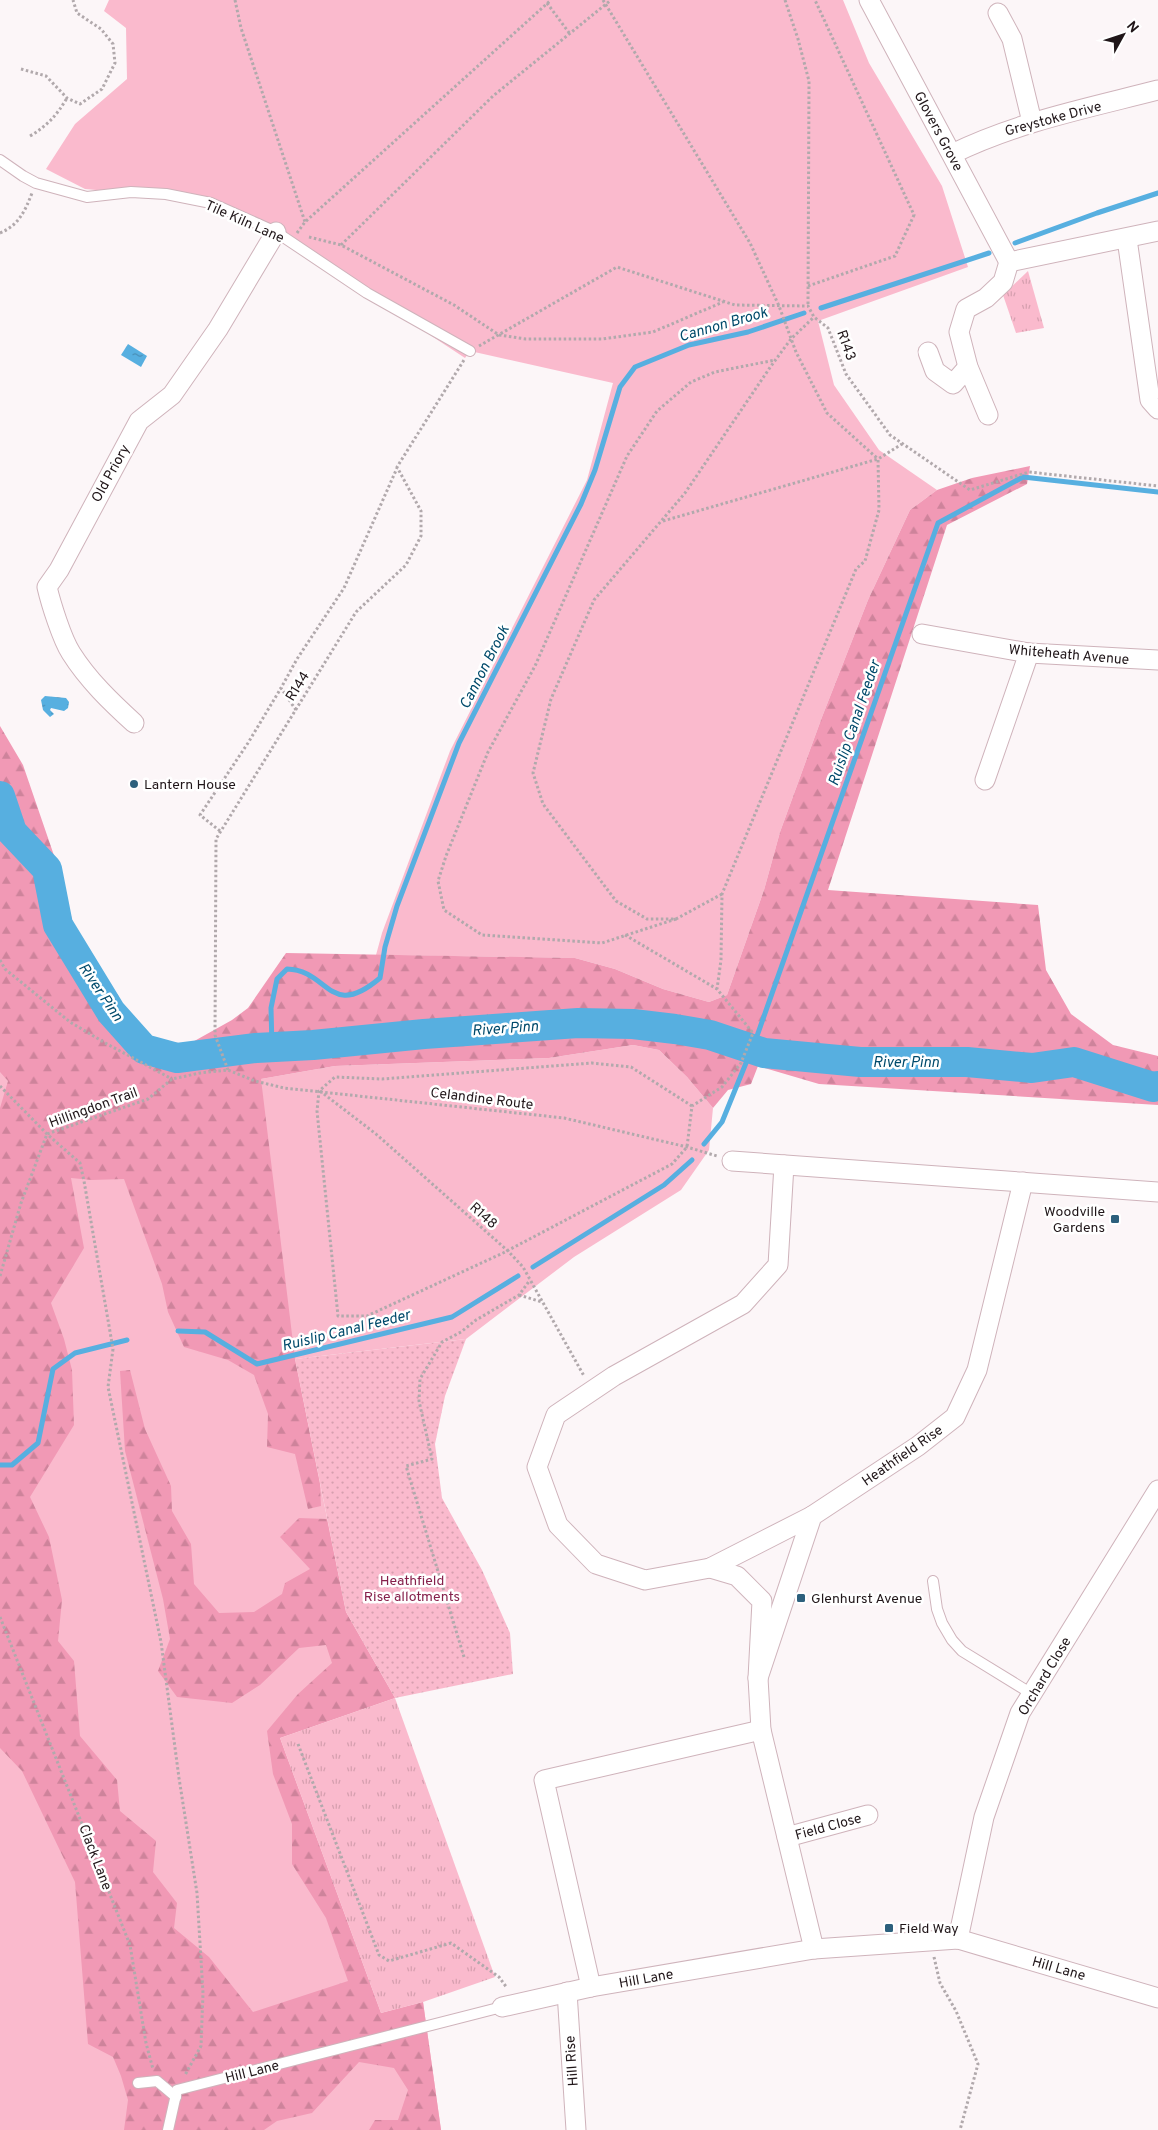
<svg xmlns="http://www.w3.org/2000/svg" width="1158" height="2130" viewBox="0 0 1158 2130" font-family="Overpass,sans-serif">
	<style>
		.grass { fill: #fabacd }
		.forest { fill: url(#forest-firs) }
		.park { fill: url(#park-tufts) }
		.garden { fill: url(#garden-dots) }
		.water { fill: url(#water-ripples) }
		.lines { fill: none; stroke-linecap: round; stroke-linejoin: round }
		.stream { stroke: #57afe0; stroke-width: 5 }
		.river { stroke: #57afe0; stroke-width: 30 }
		.service-casing { stroke: #cfb3bb; stroke-width: 12 }
		.minor-casing { stroke: #cfb3bb; stroke-width: 21 }
		.path { stroke: #b1a9ac; stroke-width: 3; stroke-dasharray: 2.5 2.5; stroke-linecap: butt }
		.service { stroke: #fff; stroke-width: 10 }
		.minor { stroke: #fff; stroke-width: 19 }
		.poi-dot { fill: #2d607d; stroke: #fff; stroke-width: 2 }
		.labels { text-anchor: middle; stroke-width: 5; stroke-linejoin: round; paint-order: stroke }
		.street-label { font-size: 14px; fill: #201619; stroke: #fff }
		.poi-label { font-size: 14px; fill: #201619; stroke: #fff; text-anchor: start }
		.park-label { font-size: 14px; fill: #86214c; stroke: #fff }
		.water-label { font-size: 15px; font-style: italic; fill: #004a6b; stroke: #fff }
	</style>
	<defs>
		<pattern id="forest-firs" width="22" height="20" patternUnits="userSpaceOnUse" patternTransform="scale(1.25)"><rect width="22" height="20" fill="#f199b5"/><path d="M5 1l3.5 6h-7zM16 11l3.5 6h-7z" fill="#ce839b"/></pattern>
		<pattern id="park-tufts" width="24" height="20" patternUnits="userSpaceOnUse" patternTransform="scale(1.25)"><rect width="24" height="20" fill="#fabacd"/><path d="M3 7l-1-3M5 7V3M7 7l1-3M15 17l-1-3M17 17v-4M19 17l1-3" fill="none" stroke="#d69faf"/></pattern>
		<pattern id="garden-dots" width="8" height="8" patternUnits="userSpaceOnUse" patternTransform="scale(1.25)"><rect width="8" height="8" fill="#fabacd"/><path d="M2 2h.1M6 6h.1" fill="none" stroke="#d69faf" stroke-width="1.8" stroke-linecap="round"/></pattern>
		<pattern id="water-ripples" width="26" height="14" patternUnits="userSpaceOnUse" patternTransform="scale(1.25)"><rect width="26" height="14" fill="#57afe0"/><path d="M2 4q2-2 4 0t4 0M15 11q2-2 4 0t4 0" fill="none" stroke="#488db5"/></pattern>
	</defs>
	<rect width="100%" height="100%" fill="#fcf6f8"/>
	<g class="grass">
		<polygon points="109,0 843,0 869,63 942,186 968,267 818,321 834,385 879,450 937,490 910,510 868,600 822,717 780,832 764,890 727,995 709,1002 663,989 615,969 575,958 376,955 382,933 450,751 587,480 613,383 470,351 465,358 295,246 209,197 140,187 107,191 85,189 46,169 75,124 127,79 126,28 104,11"/>
		<polygon points="0,958 112,1052 261,1079 335,1066 549,1058 633,1045 659,1050 687,1077 713,1108 709,1150 681,1190 574,1257 466,1339 295,1359 346,1612 395,1698 280,1738 381,2013 423,2002 441,2130 0,2130"/>
	</g>
	<polygon class="forest" points="1030,466 1027,484 947,525 828,890 1038,905 1046,970 1071,1014 1113,1045 1158,1056 1158,1105 819,1084 758,1066 751,1084 728,1090 713,1108 687,1077 659,1050 633,1045 549,1058 335,1066 261,1079 295,1359 320,1484 321,1506 308,1509 295,1454 267,1447 268,1414 254,1375 228,1360 184,1347 168,1312 162,1284 124,1179 92,1180 71,1178 84,1248 51,1303 64,1339 72,1370 74,1425 30,1497 49,1537 62,1600 58,1641 74,1661 80,1736 117,1780 120,1811 156,1841 153,1872 177,1903 174,1928 209,1957 253,2012 348,1981 326,1918 292,1864 292,1824 273,1774 267,1731 298,1694 332,1663 326,1645 299,1648 260,1685 232,1703 177,1697 158,1671 170,1639 163,1599 125,1451 120,1371 130,1370 145,1429 171,1486 172,1511 191,1544 194,1584 219,1613 254,1612 282,1594 285,1583 310,1569 280,1537 299,1518 327,1519 346,1612 395,1698 280,1738 381,2013 423,2002 441,2130 369,2130 375,2120 398,2120 408,2090 394,2068 359,2062 312,2113 277,2121 264,2130 124,2130 128,2100 121,2076 113,2057 88,2044 75,1882 22,1771 0,1748 0,1108 8,1081 0,1072 0,726 23,765 60,873 78,943 118,995 130,1021 148,1040 189,1044 232,1020 248,1008 286,953 575,958 615,969 663,989 709,1002 727,995 764,890 780,832 822,717 868,600 910,510 937,490 972,478"/>
	<g class="park">
		<polygon points="1028,271 1044,328 1016,333 1003,295"/>
		<polygon points="395,1698 495,1977 423,2002 381,2013 280,1738"/>
	</g>
	<polygon class="garden" points="466,1339 445,1396 435,1444 442,1498 482,1570 510,1633 513,1674 395,1698 346,1612 295,1359"/>
	<g class="water">
		<polygon points="128,344 147,356 141,367 121,355"/>
		<polygon points="45,696 66,698 69,702 68,708 64,711 51,708 50,710 54,714 50,717 43,710 41,700"/>
	</g>
	<g class="lines">
		<g class="stream">
			<polyline points="1015,243 1097,213 1158,193"/>
			<polyline points="821,308 989,253"/>
			<path d="M272 1047 271 1008 277 979 287 969C329 970 329 1021 380 978L385 947 397 906 459 743 581 504 595 470 620 387 635 367 689 345 748 332 804 313"/>
			<polyline points="704,1144 722,1122 757,1036 938,523 1023,477 1158,492"/>
			<polyline points="533,1267 664,1185 692,1160"/>
			<polyline points="178,1331 205,1332 257,1364 452,1317 518,1276"/>
			<polyline points="0,1465 12,1465 38,1443 53,1369 75,1353 127,1340"/>
		</g>
		<polyline class="river" points="0,796 12,832 47,869 58,925 111,1012 144,1049 177,1058 256,1048 313,1045 424,1034 578,1023 633,1024 675,1029 710,1035 764,1053 860,1062 967,1062 1032,1068 1074,1062 1153,1087 1158,1086"/>
		<g class="service-casing">
			<g id="service">
				<polyline points="0,160 23,176 36,183 87,197 131,192 166,194 211,203 276,232 367,293 470,351"/>
				<polyline points="933,1581 937,1609 942,1623 952,1640 962,1651 1032,1694"/>
				<polyline points="138,2083 157,2081 176,2097"/>
				<polyline points="168,2130 177,2090 502,2007"/>
			</g>
		</g>
		<g class="minor-casing">
			<g id="minor">
				<polyline points="869,0 1009,262"/>
				<polyline points="998,13 1012,39 1032,122"/>
				<path d="M952 154C1017 122 1088 108 1158 90"/>
				<polyline points="1127,239 1150,400 1158,409"/>
				<polyline points="1009,262 1158,231"/>
				<polyline points="928,352 935,371 953,384 968,367"/>
				<polyline points="988,415 968,367 959,332 966,309 986,298 1003,282 1009,262"/>
				<polyline points="922,634 1029,653 1158,660"/>
				<path d="M134 723C111 702 88 680 71 653 62 639 51 604 47 587L59 570 139 421 172 395 218 329 276 232"/>
				<polyline points="985,780 1029,653"/>
				<polyline points="732,1161 1158,1192"/>
				<polyline points="784,1165 778,1265 743,1304 614,1376 556,1415 537,1467 558,1525 596,1564 645,1580 710,1568 812,1516"/>
				<polyline points="710,1568 737,1576 762,1601 758,1678 761,1730 814,1949"/>
				<polyline points="758,1678 812,1516 918,1446 955,1417 977,1370 1023,1182"/>
				<polyline points="787,1837 868,1815"/>
				<polyline points="958,1939 984,1817 1020,1713 1158,1490"/>
				<polyline points="591,1987 544,1780 761,1730"/>
				<polyline points="567,1992 576,2130"/>
				<polyline points="502,2007 591,1987 814,1949 958,1939 1158,1998"/>
			</g>
		</g>
		<g class="path">
			<polyline points="235,0 241,28 305,222"/>
			<polyline points="603,0 750,243 779,306 796,352 827,413 878,459"/>
			<polyline points="785,0 798,39 809,81 808,306"/>
			<polyline points="547,3 570,34"/>
			<polyline points="21,69 46,76 67,98 80,104 102,89 115,63 113,44 101,29 77,13 73,0"/>
			<path d="M30 136C47 126 57 115 67 98"/>
			<path d="M0 233C19 225 25 211 32 193"/>
			<polyline points="297,233 305,222 551,0"/>
			<polyline points="309,237 341,245 454,305 499,335 526,339 602,339 653,332 723,302"/>
			<polyline points="341,245 493,96 611,0"/>
			<polyline points="808,286 895,256 914,215 815,0"/>
			<polyline points="479,346 617,267 735,305 808,306 814,317 828,328 846,374 890,435 970,490 1029,472 1158,486"/>
			<polyline points="663,521 878,459"/>
			<polyline points="296,710 281,688 297,659 344,588 397,468"/>
			<polyline points="220,831 200,815 248,743 281,688"/>
			<polyline points="722,894 676,919 647,919 616,901 543,804 533,773 551,699 594,600 685,493 771,366 791,339 814,317"/>
			<polyline points="676,919 602,943 482,935 444,910 438,881 446,856 488,752 535,666 627,456 657,411 691,382 715,372 775,360"/>
			<polyline points="625,935 717,989"/>
			<polyline points="0,960 5,969 70,1022 107,1044 172,1079"/>
			<polyline points="228,1070 215,1035 216,839 356,612 406,565 421,536 421,511 397,467 464,360"/>
			<polyline points="0,1086 47,1134 80,1163 84,1181 113,1349 108,1387 161,1642 179,1778 197,1893 203,1993 201,2046 185,2075"/>
			<polyline points="320,1091 376,1134 508,1251 523,1267 584,1376"/>
			<polyline points="692,1106 631,1067 592,1063 382,1079 335,1077 319,1091 317,1111 338,1316 367,1316 503,1253 672,1164 687,1147 692,1106 722,1087 741,1063 753,1033 717,989 721,960 722,894 856,569 865,561 879,510 878,459 902,444"/>
			<polyline points="0,1276 21,1203 47,1134 148,1099 172,1079 200,1073 228,1070 255,1081 284,1088 564,1118 687,1147 717,1156"/>
			<polyline points="519,1295 542,1302"/>
			<polyline points="0,1617 130,1945 146,2043 153,2069"/>
			<polyline points="464,1657 406,1466 432,1459 419,1401 420,1379 442,1342 461,1332 476,1320 519,1295 530,1280"/>
			<polyline points="298,1744 379,1955 389,1961 451,1943 499,1977 507,1988"/>
			<polyline points="934,1957 940,1983 956,2011 978,2064 960,2130"/>
		</g>
		<use href="#service" class="service"/>
		<use href="#minor" class="minor"/>
	</g>
	<g class="poi-dot">
		<circle cx="134" cy="784" r="5"/>
		<rect x="1110" y="1214" width="10" height="10" rx="2.5"/>
		<rect x="796" y="1593" width="10" height="10" rx="2.5"/>
		<rect x="884" y="1923" width="10" height="10" rx="2.5"/>
	</g>
	<g class="labels">
		<g class="street-label">
			<text transform="translate(1053 118) rotate(-15)" y="5">Greystoke Drive</text>
			<text transform="translate(939 131) rotate(62)" y="5">Glovers Grove</text>
			<text transform="translate(245 221) rotate(24)" y="5">Tile Kiln Lane</text>
			<text transform="translate(847 345) rotate(70)" y="5">R143</text>
			<text transform="translate(110 473) rotate(-61)" y="5">Old Priory</text>
			<text transform="translate(1069 654) rotate(5)" y="5">Whiteheath Avenue</text>
			<text transform="translate(297 686) rotate(-58)" y="5">R144</text>
			<text transform="translate(482 1098) rotate(7)" y="5">Celandine Route</text>
			<text transform="translate(93 1107) rotate(-20)" y="5">Hillingdon Trail</text>
			<text transform="translate(484 1215) rotate(42)" y="5">R148</text>
			<text transform="translate(902 1455) rotate(-35)" y="5">Heathfield Rise</text>
			<text transform="translate(1044 1676) rotate(-59)" y="5">Orchard Close</text>
			<text transform="translate(828 1826) rotate(-15)" y="5">Field Close</text>
			<text transform="translate(96 1857) rotate(69)" y="5">Clack Lane</text>
			<text transform="translate(1059 1968) rotate(16)" y="5">Hill Lane</text>
			<text transform="translate(646 1978) rotate(-10)" y="5">Hill Lane</text>
			<text transform="translate(571 2061) rotate(-94)" y="5">Hill Rise</text>
			<text transform="translate(252 2071) rotate(-14)" y="5">Hill Lane</text>
		</g>
		<g class="poi-label">
			<text x="144" y="789">Lantern House</text>
			<text x="1105" y="1216" text-anchor="end">Woodville<tspan x="1105" dy="16">Gardens</tspan></text>
			<text x="811" y="1603">Glenhurst Avenue</text>
			<text x="899" y="1933">Field Way</text>
		</g>
		<g class="park-label">
			<text x="412" y="1585">Heathfield<tspan x="412" dy="16">Rise allotments</tspan></text>
		</g>
		<g class="water-label">
			<text transform="translate(723 324) rotate(-16)" y="5">Cannon Brook</text>
			<text transform="translate(484 667) rotate(-63)" y="5">Cannon Brook</text>
			<text transform="translate(854 723) rotate(-71)" y="5">Ruislip Canal Feeder</text>
			<text transform="translate(101 992) rotate(56)" y="5">River Pinn</text>
			<text transform="translate(505 1028) rotate(-4)" y="5">River Pinn</text>
			<text x="906" y="1067">River Pinn</text>
			<text transform="translate(346 1330) rotate(-14)" y="5">Ruislip Canal Feeder</text>
		</g>
	</g>
	<g transform="translate(1123 35) rotate(50)" stroke="#ffffff" stroke-width="4" paint-order="stroke">
	<path d="M0-4L9 19L0 12L-9 19Z" fill="#201619"/>
	<text y="-8" font-size="14" font-weight="bold" text-anchor="middle" fill="#201619">N</text>
	</g>
</svg>
